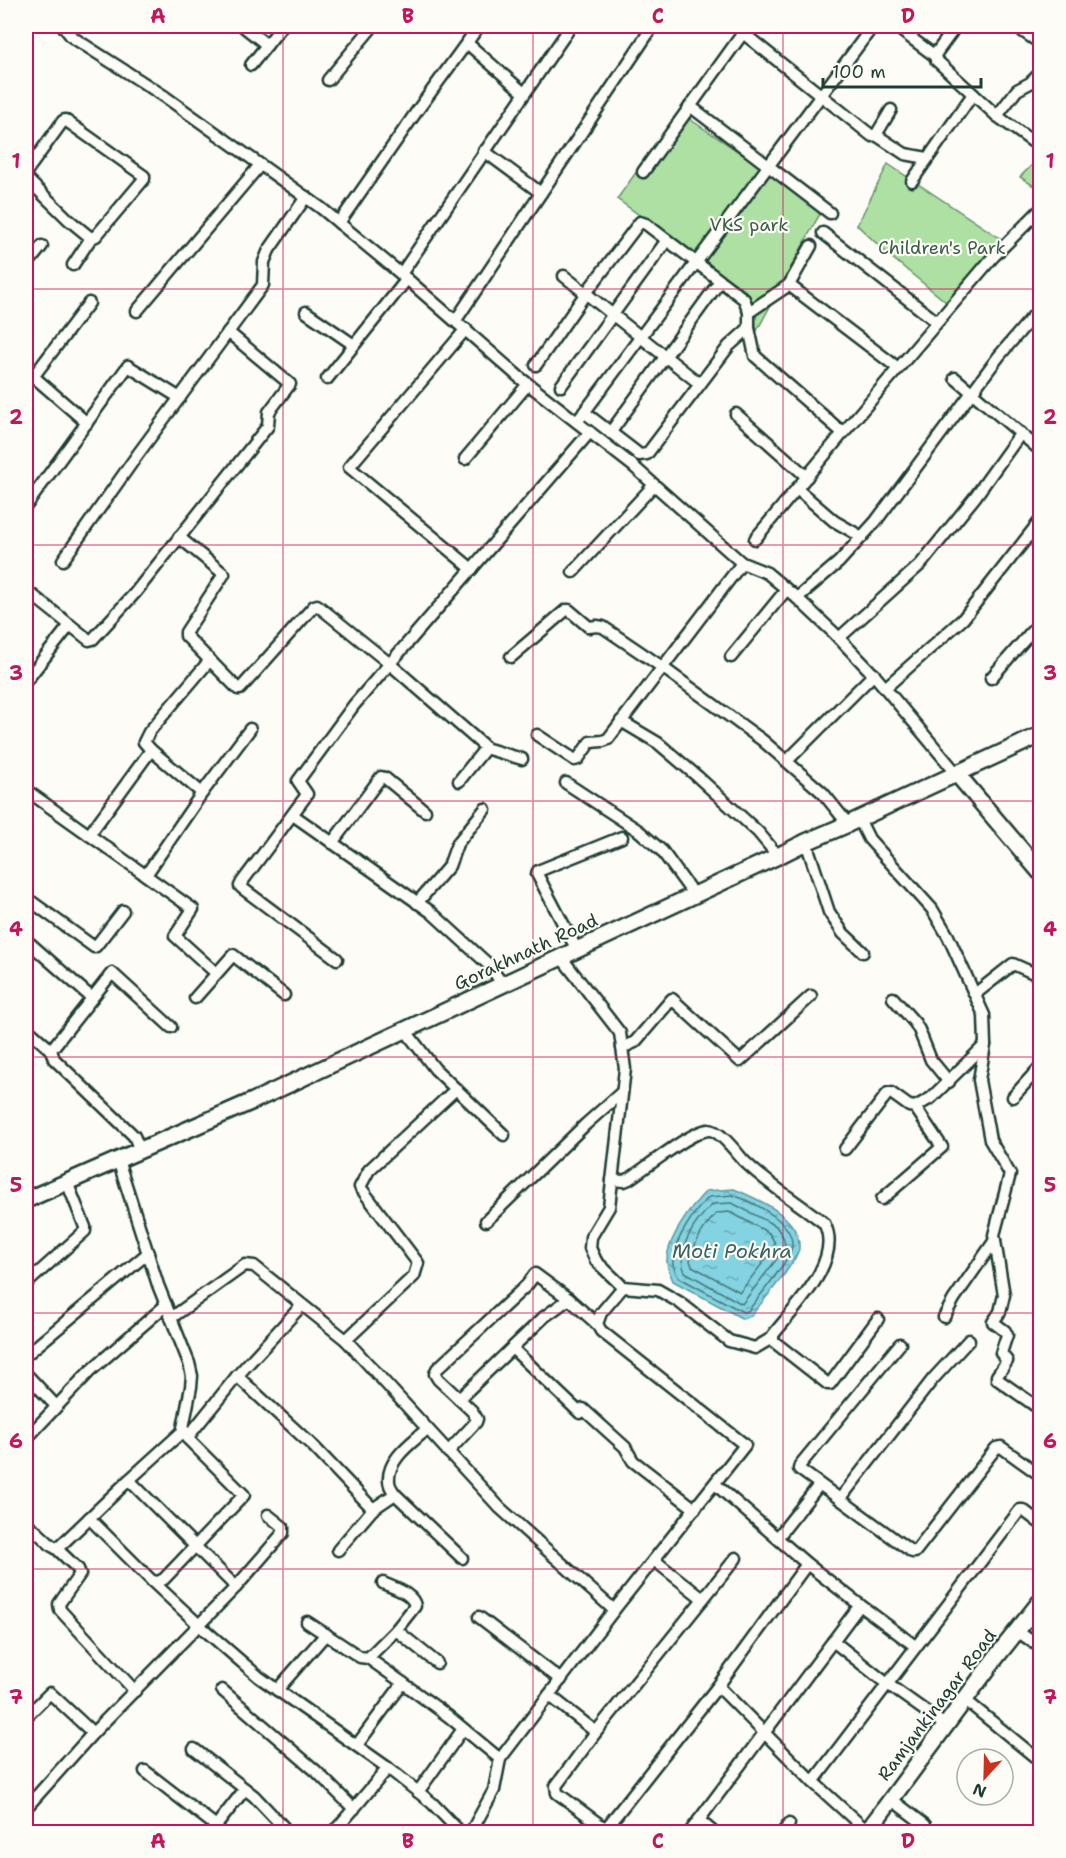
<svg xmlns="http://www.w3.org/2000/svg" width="1066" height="1858" viewBox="0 0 1066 1858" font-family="'Shantell Sans',sans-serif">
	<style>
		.green { fill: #ade0a2; stroke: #668e6b; stroke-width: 1.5 }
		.water { fill: url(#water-ripples); stroke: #5c979c; stroke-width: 1.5 }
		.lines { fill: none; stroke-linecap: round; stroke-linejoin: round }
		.shore { stroke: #47797a; stroke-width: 1.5 }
		.street-casing { stroke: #1f3d34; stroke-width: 15 }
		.secondary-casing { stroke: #1f3d34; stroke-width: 20 }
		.street { stroke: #fdfcf7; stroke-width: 10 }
		.secondary { stroke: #fdfcf7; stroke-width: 15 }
		.grid { fill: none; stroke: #c2185b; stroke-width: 1.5; stroke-opacity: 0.55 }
		.labels { text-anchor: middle; stroke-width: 4.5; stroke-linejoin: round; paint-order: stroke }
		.park-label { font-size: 18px; fill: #3b5e4a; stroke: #fdfcf7 }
		.street-label { font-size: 18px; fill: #1f3d34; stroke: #fdfcf7 }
		.water-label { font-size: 20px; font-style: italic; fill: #386260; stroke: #fdfcf7 }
		.neatline { fill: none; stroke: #c2185b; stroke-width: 2 }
		.grid-label { font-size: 20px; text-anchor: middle; font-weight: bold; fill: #c2185b }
	</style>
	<defs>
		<pattern id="water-ripples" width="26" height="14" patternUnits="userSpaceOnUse" patternTransform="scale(1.5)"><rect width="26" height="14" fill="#84d3e2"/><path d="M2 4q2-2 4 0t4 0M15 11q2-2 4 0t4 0" fill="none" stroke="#6bacb8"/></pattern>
	</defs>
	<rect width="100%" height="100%" fill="#fdfcf7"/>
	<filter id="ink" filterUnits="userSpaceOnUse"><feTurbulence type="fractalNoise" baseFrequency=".0167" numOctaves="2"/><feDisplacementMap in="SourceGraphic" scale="12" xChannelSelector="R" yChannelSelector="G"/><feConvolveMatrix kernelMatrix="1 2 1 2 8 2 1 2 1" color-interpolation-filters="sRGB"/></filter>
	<g filter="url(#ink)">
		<g class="green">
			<polygon points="679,112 823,208 753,338 754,308 747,292 617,199"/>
			<polygon points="1040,157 1040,190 1020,177"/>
			<polygon points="888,164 1007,243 951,306 891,257 857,225"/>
		</g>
		<path class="water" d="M734 1189C758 1199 801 1217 799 1248 798 1261 761 1303 751 1316L743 1319 673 1281C671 1275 667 1268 667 1262 666 1240 692 1206 706 1191Z"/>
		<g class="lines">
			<g class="shore">
				<path d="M733 1195C753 1202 794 1221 792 1246 791 1259 757 1299 748 1311L743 1312 678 1277C676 1273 674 1268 673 1264 671 1244 695 1210 709 1197Z"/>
				<path d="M732 1203 776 1226 783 1237 785 1245 776 1260 742 1304 685 1272C674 1250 697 1219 713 1204Z"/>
				<path d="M730 1212 769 1233 775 1243 769 1255 740 1292 692 1266 690 1261C694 1244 704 1226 717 1213Z"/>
			</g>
			<g class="street-casing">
				<g id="street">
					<polyline points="63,26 72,37 164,96 321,208 407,279 519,377 632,465 742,563 767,573 797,598 834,633 875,676 957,774"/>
					<polyline points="243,26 267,45"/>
					<polyline points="895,26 935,56"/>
					<polyline points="956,26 937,52 935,56 936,60 997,116 1017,90 1030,83 1040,73"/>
					<polyline points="1015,26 1040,43"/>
					<polyline points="743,33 872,136 876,135 891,110"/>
					<polyline points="467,43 524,93"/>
					<polyline points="251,65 282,26"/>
					<polyline points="328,80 373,26"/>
					<polyline points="690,106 830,213"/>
					<polyline points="997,116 1040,147"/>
					<polyline points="876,135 905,154 927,158"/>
					<polyline points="484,151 541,193"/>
					<polyline points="26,172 63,121 65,120 144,176 144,179 96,236 91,238"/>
					<polyline points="643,172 748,26"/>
					<polyline points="26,178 69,220 91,238 73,265"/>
					<polyline points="912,181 973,94"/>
					<polyline points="339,223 417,111 479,26"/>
					<polyline points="823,233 937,322"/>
					<polyline points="26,266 42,246"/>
					<polyline points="401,274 571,26"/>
					<polyline points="564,276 700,384"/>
					<polyline points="789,285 811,246"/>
					<polyline points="137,311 260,165"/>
					<polyline points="306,312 354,345"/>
					<polyline points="749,312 789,285 898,368"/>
					<polyline points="456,320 653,26"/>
					<polyline points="466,329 349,467 472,569"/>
					<polyline points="536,365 586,293 640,222 646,224 744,299 749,312 749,328 755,356 843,433 755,539"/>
					<polyline points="26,370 87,423"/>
					<polyline points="33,377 89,303"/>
					<polyline points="955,378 1040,450"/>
					<polyline points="327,379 407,279"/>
					<polyline points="561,386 667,240"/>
					<polyline points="584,412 636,452 639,455 647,454 729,346 749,328"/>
					<polyline points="736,414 807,477"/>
					<polyline points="577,422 873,26"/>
					<polyline points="610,433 720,281"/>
					<polyline points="843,433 993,257 1040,210"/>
					<polyline points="465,459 528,384"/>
					<polyline points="797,489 834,521 862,537"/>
					<polyline points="26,506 128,366 180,398"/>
					<polyline points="179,537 224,574 186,632 186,636 238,689 240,689 314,606 317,605 390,664 484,746 484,750 459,781"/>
					<polyline points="63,560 138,454 263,285 264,262 269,250 306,197"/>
					<polyline points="573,572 654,485"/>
					<polyline points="26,590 89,640 93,639 135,593 268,426 269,412 290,384 228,332"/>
					<polyline points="797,598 839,562 876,521 999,356 1040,308"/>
					<polyline points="839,638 921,564 975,497 1021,433"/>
					<polyline points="511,657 566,610 569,610 589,627 597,626 603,627 662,667 762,740 823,793 848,824"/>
					<polyline points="731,657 786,590"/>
					<polyline points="991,678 1040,622"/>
					<polyline points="26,681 70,625"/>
					<polyline points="885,688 963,619 1040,521"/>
					<polyline points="621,721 658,743 698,777 758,832 778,856"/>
					<polyline points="537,735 575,760 578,759 590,742 603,741 608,739 742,563"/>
					<polyline points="485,748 522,759"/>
					<polyline points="787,761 874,674"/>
					<polyline points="566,783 639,831 662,851 694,895"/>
					<polyline points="26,790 193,909 175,936 216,973"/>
					<polyline points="202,793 151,750 144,742 149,732 210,660"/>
					<polyline points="293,815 431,912 489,965 503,985"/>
					<polyline points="859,819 869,839 932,909 948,936 984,1015 985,1045 979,1080 990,1140 1010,1174 994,1235 1004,1295 1000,1312 993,1322 1005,1331 1007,1335 1001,1353 1007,1361 997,1376 997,1379 1040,1409"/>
					<polyline points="89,835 151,750"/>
					<polyline points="806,842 829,912 843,933 863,952"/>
					<polyline points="332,843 381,777 385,778 425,811"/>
					<polyline points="146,875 202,793 250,729"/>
					<polyline points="417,903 449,866 457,844 485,809"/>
					<polyline points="26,906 32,902 94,947 96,946 123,911"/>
					<polyline points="26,940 92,998"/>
					<polyline points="577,950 537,874 538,871 622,837"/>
					<polyline points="337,959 242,888 240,886 242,882 306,796 307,794 298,781 354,705 590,432"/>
					<polyline points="975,994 1013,964 1040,976"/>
					<polyline points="195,998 233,955 284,995"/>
					<polyline points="893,998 915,1023 919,1030 931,1060 949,1082"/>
					<polyline points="26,1028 51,1050"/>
					<polyline points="405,1030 435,1069 504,1135"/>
					<polyline points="622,1048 635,1042 672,999 740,1061 811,996"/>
					<polyline points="1013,1097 1040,1067"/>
					<polyline points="845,1149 888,1093 891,1093 909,1106 915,1107 931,1098 985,1045"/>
					<polyline points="140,1150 134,1136 54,1059 51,1050 112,973 171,1027"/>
					<polyline points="118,1160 158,1285 189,1363 192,1376 191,1387 183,1428 187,1438"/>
					<path d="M612 1180 624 1181 629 1179C646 1168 690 1132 708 1130 719 1129 736 1152 743 1160 767 1184 797 1202 824 1223 844 1260 794 1308 773 1335V1341L828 1384H830L878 1319"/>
					<polyline points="882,1199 942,1147 915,1107"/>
					<polyline points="486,1221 586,1124 622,1092"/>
					<polyline points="26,1284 85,1231 85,1227 67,1182"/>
					<polyline points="623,1287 658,1290 679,1302 729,1341 755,1348 772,1338"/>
					<polyline points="944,1317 954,1299 995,1240"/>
					<polyline points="171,1318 245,1265 254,1266 346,1340 500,1508 614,1610"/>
					<polyline points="346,1340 414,1276 418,1263 360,1187 369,1170 456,1089"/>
					<polyline points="900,1344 800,1465 799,1469 912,1552 915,1552 996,1448 1001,1447 1040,1475"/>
					<polyline points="512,1348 580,1413"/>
					<polyline points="26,1355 148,1253"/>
					<polyline points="26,1374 56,1406"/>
					<polyline points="237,1376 302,1305"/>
					<polyline points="459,1399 544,1317 569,1299"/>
					<polyline points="583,1409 625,1447 633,1461 695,1509"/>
					<path d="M427 1429C413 1442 387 1459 389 1481 389 1485 392 1490 395 1494L462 1558"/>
					<polyline points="26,1439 90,1371 166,1305"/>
					<polyline points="448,1452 476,1422 477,1419 472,1411 438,1379 435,1374 437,1369 527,1285 535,1274 569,1299 597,1324"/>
					<polyline points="129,1480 236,1587"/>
					<polyline points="715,1484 807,1564 860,1605 915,1646"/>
					<polyline points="840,1499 933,1379 969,1340"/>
					<polyline points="373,1509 395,1494"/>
					<polyline points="89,1518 152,1581 158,1582 164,1579 244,1495 187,1438 237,1376 314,1447 373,1509 338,1550"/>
					<polyline points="26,1522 52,1546 56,1548 60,1546 129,1480 183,1431"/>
					<polyline points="778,1537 819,1485"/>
					<polyline points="56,1548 78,1569 80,1574 61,1601 59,1604 60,1610 135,1691"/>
					<polyline points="654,1560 703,1599"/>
					<polyline points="152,1581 199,1625 259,1677 388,1768 432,1803 460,1832"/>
					<polyline points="479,1617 561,1680"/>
					<polyline points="307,1622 360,1657 368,1658 403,1683 448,1716 500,1759"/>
					<polyline points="396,1630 437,1663"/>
					<polyline points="1017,1631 1040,1647"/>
					<polyline points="833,1641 886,1683 945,1725"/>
					<path d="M368 1658 396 1630 415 1606C413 1593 393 1588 383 1583"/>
					<polyline points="718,1686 813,1782 867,1831"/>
					<polyline points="222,1690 316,1771 354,1809"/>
					<polyline points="277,1690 326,1634"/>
					<polyline points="549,1695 596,1732"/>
					<polyline points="964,1699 1040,1761"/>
					<polyline points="26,1717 50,1693 93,1733"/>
					<polyline points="357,1745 403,1683"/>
					<polyline points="194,1749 254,1796 288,1832"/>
					<polyline points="145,1771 216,1826 211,1832"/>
					<polyline points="813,1782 1020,1510 1023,1510 1040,1523"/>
					<polyline points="418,1792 463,1729"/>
					<polyline points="891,1799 925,1825 927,1832"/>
					<polyline points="26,1808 93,1733 236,1587 283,1533 283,1527 268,1515"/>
					<polyline points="699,1820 713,1832"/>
					<polyline points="216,1826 245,1789"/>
					<polyline points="606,1829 557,1793 556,1786 596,1732 736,1558"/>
					<polyline points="334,1832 388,1768"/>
					<polyline points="471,1832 494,1790 500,1759 614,1610 745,1445 601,1331 597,1324 601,1313 623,1287 596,1261 590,1248 591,1237 609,1207 625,1069 620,1033 561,957"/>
					<polyline points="603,1832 718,1686 807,1564"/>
					<polyline points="690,1832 860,1605"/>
					<polyline points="783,1832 789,1824"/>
				</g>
			</g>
			<g class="secondary-casing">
				<g id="secondary">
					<polyline points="957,774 1040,872"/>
					<polyline points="26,1200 253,1101 778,856 806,842 848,824 1040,735"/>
					<polyline points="867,1832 997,1656 1040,1602"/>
				</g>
			</g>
			<use href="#street" class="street"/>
			<use href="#secondary" class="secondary"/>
		</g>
	</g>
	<path class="grid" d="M283 26V1832M533 26V1832M783 26V1832M26 289H1040M26 545H1040M26 801H1040M26 1057H1040M26 1313H1040M26 1569H1040"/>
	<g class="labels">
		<g class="park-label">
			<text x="749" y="231">VKS park</text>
			<text x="942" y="254">Children's Park</text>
		</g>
		<g class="street-label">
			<text transform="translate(526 952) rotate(-25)" y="6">Gorakhnath Road</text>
			<text transform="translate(937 1705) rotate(-53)" y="6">Ramjankinagar Road</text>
		</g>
		<g class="water-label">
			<text x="732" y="1258">Moti Pokhra</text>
		</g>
	</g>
	<rect width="1066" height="1858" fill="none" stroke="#fdfcf7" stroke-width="66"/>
	<g transform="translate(985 1777) rotate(202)"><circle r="28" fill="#fdfcf7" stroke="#a4b0a9" stroke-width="1.5"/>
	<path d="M0-4.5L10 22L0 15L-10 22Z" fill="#c8321e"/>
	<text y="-9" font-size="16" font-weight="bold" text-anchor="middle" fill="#1f3d34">N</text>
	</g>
	<path d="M823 78v9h158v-9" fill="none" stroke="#1f3d34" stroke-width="3"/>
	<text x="832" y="78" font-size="18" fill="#1f3d34" stroke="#fdfcf7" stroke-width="4.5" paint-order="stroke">100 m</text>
	<rect x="33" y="33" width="1000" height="1792" class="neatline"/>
	<g class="grid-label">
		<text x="158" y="23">A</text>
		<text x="408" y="23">B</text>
		<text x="658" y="23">C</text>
		<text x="908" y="23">D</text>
		<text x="16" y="168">1</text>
		<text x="1050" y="168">1</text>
		<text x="16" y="424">2</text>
		<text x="1050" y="424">2</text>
		<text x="16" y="680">3</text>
		<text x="1050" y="680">3</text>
		<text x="16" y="936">4</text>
		<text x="1050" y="936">4</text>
		<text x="16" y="1192">5</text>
		<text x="1050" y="1192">5</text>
		<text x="16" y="1448">6</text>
		<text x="1050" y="1448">6</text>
		<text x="16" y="1704">7</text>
		<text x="1050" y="1704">7</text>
		<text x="158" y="1848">A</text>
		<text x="408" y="1848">B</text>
		<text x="658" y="1848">C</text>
		<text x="908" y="1848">D</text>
	</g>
</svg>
